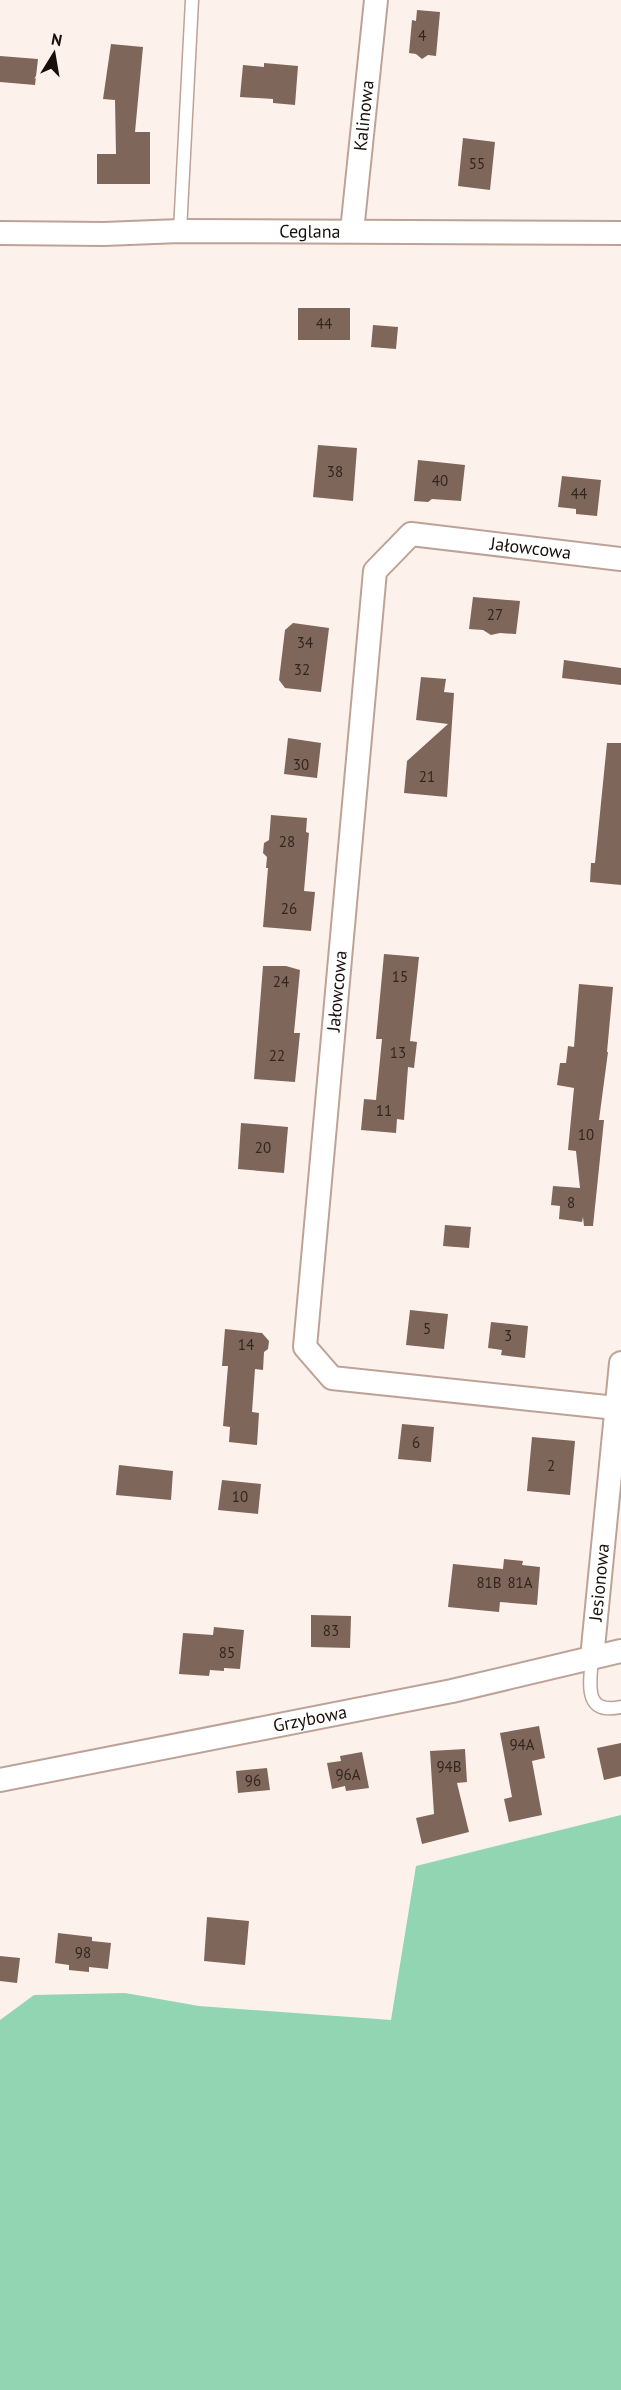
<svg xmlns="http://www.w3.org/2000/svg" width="621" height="2390" viewBox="0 0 621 2390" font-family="'PT Sans',sans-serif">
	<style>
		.green { fill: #91d5b3 }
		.building { fill: #7e665b }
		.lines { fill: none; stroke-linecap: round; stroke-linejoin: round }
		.service-casing { stroke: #bda397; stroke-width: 15 }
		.minor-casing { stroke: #bda397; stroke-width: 26 }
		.service { stroke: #fff; stroke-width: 12 }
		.minor { stroke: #fff; stroke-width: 22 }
		.labels { text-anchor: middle; stroke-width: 4.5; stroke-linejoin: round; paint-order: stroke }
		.number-label { font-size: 15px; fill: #32251f }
		.street-label { font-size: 18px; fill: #180f0b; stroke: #fdf1ec }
	</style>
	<rect width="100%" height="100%" fill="#fdf1ec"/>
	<polygon class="green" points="621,1815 621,2390 0,2390 0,2020 34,1995 125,1993 199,2006 391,2020 416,1866"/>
	<g class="building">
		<polygon points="417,10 440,12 436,56 428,55 422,59 416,54 409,53 412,20 416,21"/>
		<polygon points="111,44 143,47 135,132 150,132 150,184 97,184 97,154 116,154 115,100 103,99"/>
		<polygon points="0,56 38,59 35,85 0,82"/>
		<polygon points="264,63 298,66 295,105 273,103 273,99 240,97 243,65 264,67"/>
		<polygon points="463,138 495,142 490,190 458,186"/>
		<rect x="298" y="308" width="52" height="32"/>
		<polygon points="373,325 398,327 396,349 371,347"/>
		<polygon points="318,445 357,448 353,501 313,497"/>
		<polygon points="418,460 465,465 461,501 432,499 428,502 414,501"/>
		<polygon points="562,476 601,480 597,516 576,514 576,509 558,507"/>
		<polygon points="473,597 520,601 516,634 500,633 491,635 483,630 469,629"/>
		<polygon points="293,623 329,628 321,692 285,688 279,680 285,630"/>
		<polygon points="564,660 621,668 621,685 562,678"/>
		<polygon points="421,677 446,679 444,692 454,693 447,797 404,793 407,761 448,724 416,720"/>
		<polygon points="288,738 321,743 317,778 284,774"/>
		<polygon points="607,743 621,743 621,885 590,882 591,863 595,863"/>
		<polygon points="271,815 307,818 306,832 309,833 304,891 315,892 311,931 263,927 268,868 266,868 267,857 263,853 264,843 269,840"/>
		<polygon points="384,954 419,957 410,1041 417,1042 414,1068 408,1067 404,1120 397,1119 396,1133 361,1130 364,1099 376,1100 382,1039 376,1039"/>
		<polygon points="263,966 286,966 300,970 294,1033 300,1033 295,1082 254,1079"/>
		<polygon points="579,984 613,987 607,1052 608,1052 599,1120 604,1120 593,1226 584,1226 583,1217 582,1222 559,1219 560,1206 551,1205 553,1186 580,1188 576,1151 568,1150 574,1088 557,1085 560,1063 566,1063 568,1046 574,1047"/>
		<polygon points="241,1123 288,1127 284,1173 238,1169"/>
		<polygon points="445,1225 471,1227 469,1248 443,1246"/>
		<polygon points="410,1310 448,1314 444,1349 406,1345"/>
		<polygon points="491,1322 528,1326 525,1358 501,1355 502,1350 488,1348"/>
		<polygon points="225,1329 262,1333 269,1341 268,1349 264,1352 263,1370 255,1369 252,1412 259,1413 257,1445 229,1442 230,1427 223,1426 228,1366 222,1366"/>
		<polygon points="402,1424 434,1427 431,1462 398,1459"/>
		<polygon points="532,1437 575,1441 570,1495 527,1491"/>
		<polygon points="119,1465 173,1471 171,1500 116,1495"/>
		<polygon points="222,1480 261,1484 258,1514 218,1510"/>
		<polygon points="504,1559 523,1561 522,1565 540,1567 537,1605 500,1602 499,1612 448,1607 453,1564 503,1569"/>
		<polygon points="311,1615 351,1616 350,1648 311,1647"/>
		<polygon points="214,1627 244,1630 240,1669 224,1668 224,1671 210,1670 209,1676 179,1674 183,1633 213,1635"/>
		<polygon points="539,1726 545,1758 532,1761 542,1815 509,1822 504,1799 512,1797 500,1733"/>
		<polygon points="621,1743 621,1776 604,1780 597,1748"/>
		<polygon points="465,1749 467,1782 457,1783 469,1832 422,1844 416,1818 434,1814 430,1751"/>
		<polygon points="362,1752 369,1788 346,1791 345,1786 332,1789 327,1763 341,1761 340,1756"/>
		<polygon points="267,1768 270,1790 238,1793 236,1771"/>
		<polygon points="207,1917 249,1921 245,1965 204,1961"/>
		<polygon points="58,1933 92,1937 92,1941 111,1943 108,1969 89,1967 89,1972 69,1970 69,1965 55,1963"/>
		<polygon points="0,1956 20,1958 17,1983 0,1981"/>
	</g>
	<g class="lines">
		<g class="service-casing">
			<g id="service">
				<polyline points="180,231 192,0"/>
				<path d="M592 1658C590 1684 583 1715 621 1707"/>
			</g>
		</g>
		<g class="minor-casing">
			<g id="minor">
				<path id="s1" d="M352 231 376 0"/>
				<path id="s2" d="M0 233 104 234 180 231 621 233"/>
				<path id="s3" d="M616 1408 332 1378 305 1347 375 571 411 534 621 559"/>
				<path id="s4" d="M592 1658 621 1363"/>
				<path id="s5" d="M0 1780 452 1691 621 1651"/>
			</g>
		</g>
		<use href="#service" class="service"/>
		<use href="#minor" class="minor"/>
	</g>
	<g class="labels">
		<g class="number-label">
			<text x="422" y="41">4</text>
			<text x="477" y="169">55</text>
			<text x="324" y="329">44</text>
			<text x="335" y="477">38</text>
			<text x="440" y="486">40</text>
			<text x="579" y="499">44</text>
			<text x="495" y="620">27</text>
			<text x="305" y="648">34</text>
			<text x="302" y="675">32</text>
			<text x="301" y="770">30</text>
			<text x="427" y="782">21</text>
			<text x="287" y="847">28</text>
			<text x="289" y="914">26</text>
			<text x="400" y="982">15</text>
			<text x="281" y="987">24</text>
			<text x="398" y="1058">13</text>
			<text x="277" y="1061">22</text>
			<text x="384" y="1116">11</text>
			<text x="586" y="1140">10</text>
			<text x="263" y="1153">20</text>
			<text x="571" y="1208">8</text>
			<text x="427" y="1334">5</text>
			<text x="508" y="1341">3</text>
			<text x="246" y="1350">14</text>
			<text x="416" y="1448">6</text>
			<text x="551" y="1471">2</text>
			<text x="240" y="1502">10</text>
			<text x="489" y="1588">81B</text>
			<text x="520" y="1588">81A</text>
			<text x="331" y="1636">83</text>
			<text x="227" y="1658">85</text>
			<text x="522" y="1750">94A</text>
			<text x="449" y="1772">94B</text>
			<text x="348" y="1780">96A</text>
			<text x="253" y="1786">96</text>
			<text x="83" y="1958">98</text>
		</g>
		<g class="street-label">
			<text dy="6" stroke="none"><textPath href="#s1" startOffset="116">Kalinowa</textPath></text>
			<text dy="6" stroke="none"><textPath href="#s2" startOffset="310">Ceglana</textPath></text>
			<text dy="6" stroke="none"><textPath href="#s3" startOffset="1278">Jałowcowa</textPath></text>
			<text dy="6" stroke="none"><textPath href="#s3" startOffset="684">Jałowcowa</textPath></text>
			<text dy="6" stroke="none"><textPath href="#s4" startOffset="76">Jesionowa</textPath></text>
			<text dy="6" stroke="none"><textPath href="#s5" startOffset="316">Grzybowa</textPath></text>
		</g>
	</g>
	<g transform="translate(54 54) rotate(11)" stroke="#fdf1ec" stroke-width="4.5" paint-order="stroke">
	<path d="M0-4.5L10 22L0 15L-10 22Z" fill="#180f0b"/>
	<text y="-9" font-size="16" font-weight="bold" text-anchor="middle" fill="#180f0b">N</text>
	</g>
</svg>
